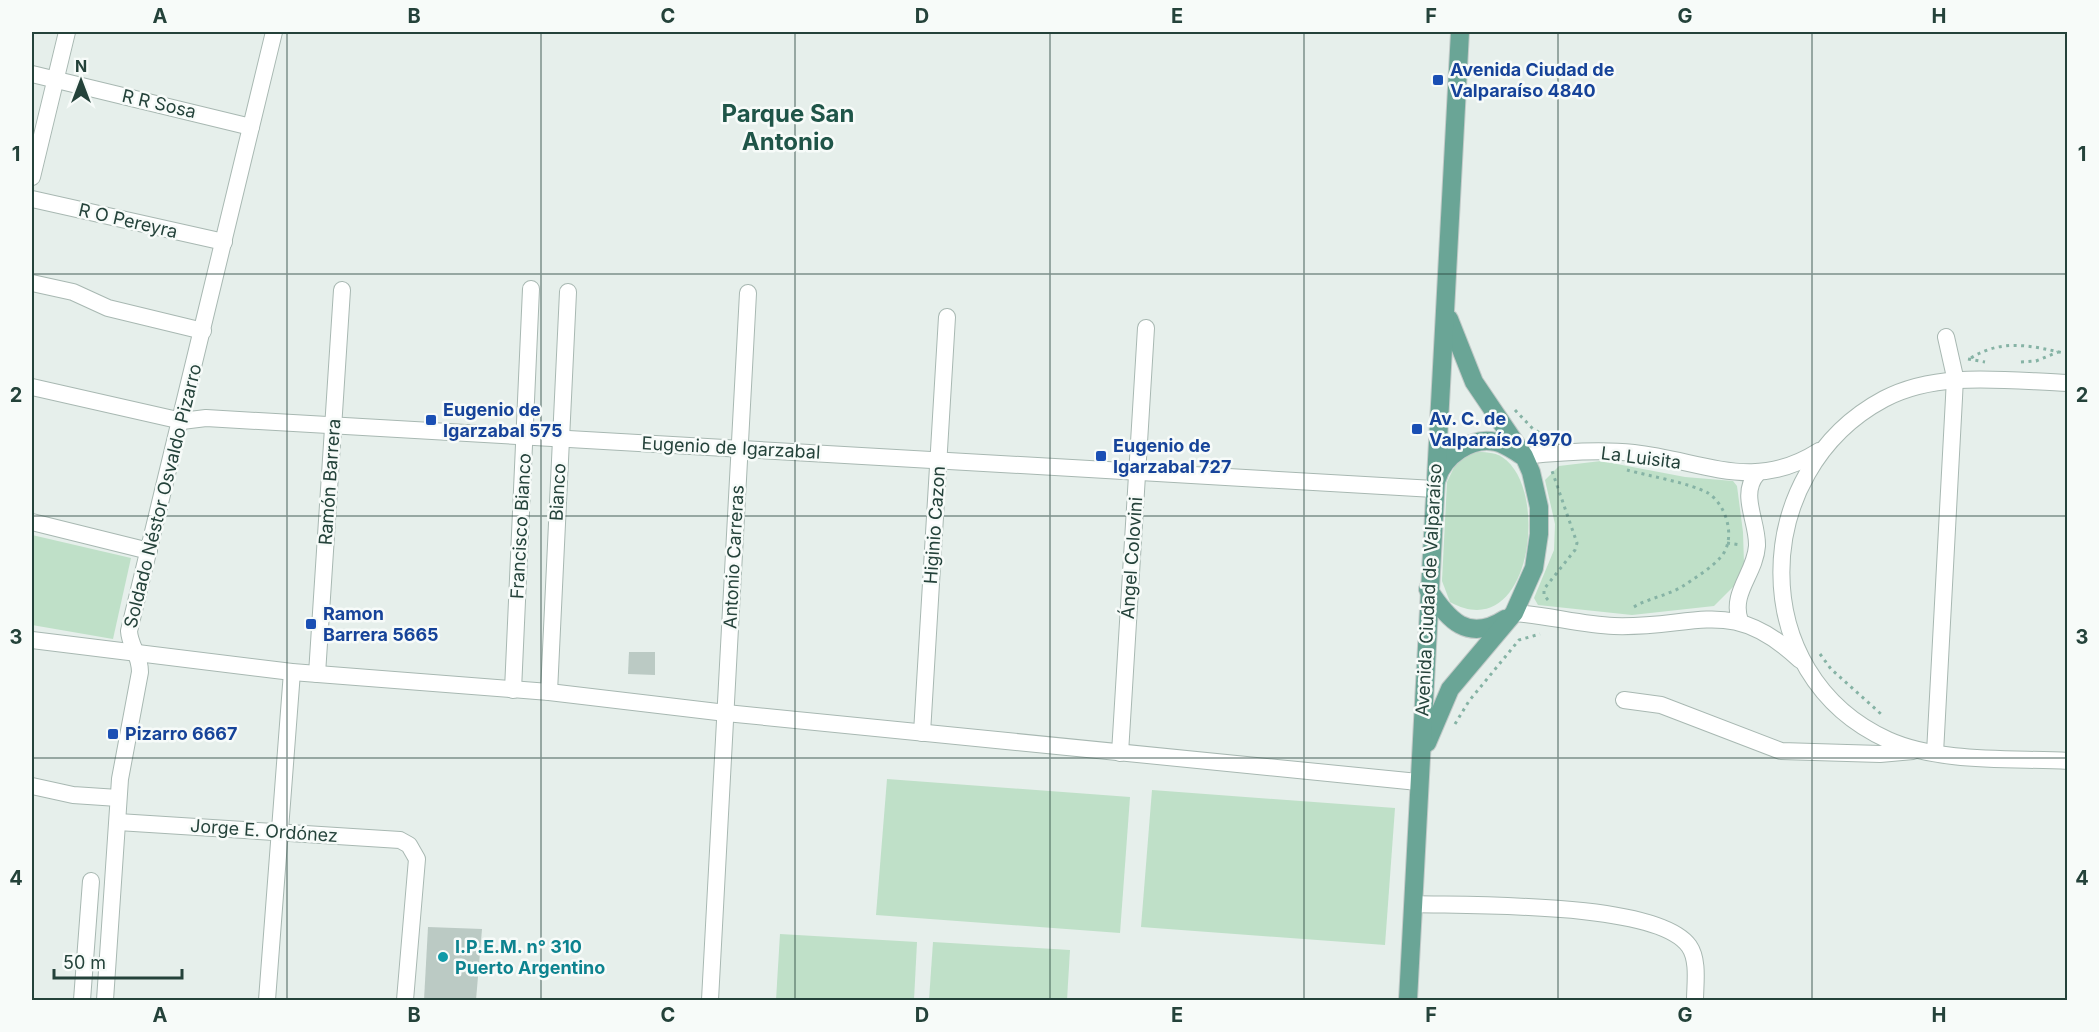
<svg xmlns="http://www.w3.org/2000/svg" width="2099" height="1032" viewBox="0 0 2099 1032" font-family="Inter,sans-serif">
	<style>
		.green { fill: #bfe0c8 }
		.building { fill: #bbcac4 }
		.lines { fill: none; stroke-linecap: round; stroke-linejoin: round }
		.minor-casing { stroke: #a8b8b2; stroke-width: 18 }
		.major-casing { stroke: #c2cac8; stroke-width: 20 }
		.path { stroke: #86b3a5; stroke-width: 3; stroke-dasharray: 3 4.5; stroke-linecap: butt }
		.minor { stroke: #fff; stroke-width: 16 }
		.major { stroke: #6aa596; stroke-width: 18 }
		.grid { fill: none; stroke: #24423a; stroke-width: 1.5; stroke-opacity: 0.55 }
		.transit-dot { fill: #1a4fb4; stroke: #f7fbf9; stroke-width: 2 }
		.culture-dot { fill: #0f9aa8; stroke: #f7fbf9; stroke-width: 2 }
		.labels { text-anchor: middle; stroke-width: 5; stroke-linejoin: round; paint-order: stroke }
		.transit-label { font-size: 18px; font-weight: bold; fill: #164399; stroke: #f7fbf9; text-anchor: start }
		.street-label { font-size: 18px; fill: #24423a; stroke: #f7fbf9 }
		.culture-label { font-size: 18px; font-weight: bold; fill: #0d838f; stroke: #f7fbf9; text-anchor: start }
		.district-label { font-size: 24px; font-weight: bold; fill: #1f5548; stroke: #f7fbf9 }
		.neatline { fill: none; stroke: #24423a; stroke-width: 2 }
		.grid-label { font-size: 20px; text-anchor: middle; font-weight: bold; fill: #24423a }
	</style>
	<rect width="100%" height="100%" fill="#e6efeb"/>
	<g class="green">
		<path d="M1475 452C1484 452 1494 452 1502 457 1551 488 1531 647 1450 602L1442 581 1447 482 1457 461Z"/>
		<polygon points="1601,461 1685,477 1733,481 1737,486 1743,532 1744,564 1735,585 1714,606 1632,615 1538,605 1534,598 1554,550 1555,524 1545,480 1559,466"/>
		<polygon points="32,535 131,558 113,639 32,625"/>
		<polygon points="887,779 1130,797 1120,933 876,915"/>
		<polygon points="1152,790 1395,808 1385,945 1141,927"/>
		<polygon points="780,934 917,942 914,1000 776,1000"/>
		<polygon points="933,942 1070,950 1067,1000 929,1000"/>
	</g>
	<g class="building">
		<polygon points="629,652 655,652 655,675 628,674"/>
		<polygon points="428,927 482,929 476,1000 424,1000"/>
	</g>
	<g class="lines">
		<g class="minor-casing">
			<g id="minor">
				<polyline points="32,74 251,127"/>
				<polyline points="32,177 67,32"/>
				<polyline points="32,199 224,242"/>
				<polyline points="32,283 73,292 108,308 203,331"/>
				<path d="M2068 383C2008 381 1939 370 1884 399 1749 471 1744 675 1888 740 1939 763 2012 758 2068 761"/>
				<polyline points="32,387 182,421 206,418 1434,489"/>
				<path d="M1524 456C1560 452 1597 449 1634 453 1704 461 1753 493 1819 451"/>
				<polyline points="32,522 149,551"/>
				<path d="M1514 613C1548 615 1581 625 1614 626 1696 629 1730 594 1800 660"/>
				<path d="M1740 621C1730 593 1755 574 1757 546 1758 522 1739 494 1757 474"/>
				<polyline points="32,640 292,672 549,692 726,713 1418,782"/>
				<polyline points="317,674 342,290"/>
				<polyline points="513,690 531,289"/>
				<polyline points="549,692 568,292"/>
				<polyline points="1624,700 1661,705 1781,751 1880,754 1913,751"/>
				<polyline points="922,733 947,317"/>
				<polyline points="1120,753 1146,328"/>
				<polyline points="1935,753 1954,398 1955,377 1946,337"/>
				<polyline points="32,786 73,795 118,798"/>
				<polyline points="118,822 400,840 409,845 417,859 405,1000"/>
				<path d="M1413 904C1469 906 1657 901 1689 946 1699 960 1695 985 1695 1000"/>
				<polyline points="82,1000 91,881"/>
				<path d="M105 1000 120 779 140 672C140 654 130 647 129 631L274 32"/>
				<polyline points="267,1000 292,672"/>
				<polyline points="710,1000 748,293"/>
			</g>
		</g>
		<g class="major-casing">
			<g id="major">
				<path d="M1437 479C1443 457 1471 436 1496 442 1505 444 1513 450 1521 455"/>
				<path d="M1428 589C1448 620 1468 643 1505 619"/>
				<polyline points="1427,743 1450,689 1514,613 1534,568 1539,534 1539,507 1531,472 1524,456 1474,382 1449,319"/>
				<polyline points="1408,1000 1460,32"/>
			</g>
		</g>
		<g class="path">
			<path d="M1971 358C2003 338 2032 346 2068 354"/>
			<polyline points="1968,359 1985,362"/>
			<polyline points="2021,362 2036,361 2058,352"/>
			<polyline points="1515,410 1533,429 1546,436"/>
			<path d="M1627 470C1649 476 1690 483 1708 493 1727 505 1737 540 1720 558 1711 568 1695 578 1683 586 1667 596 1648 598 1632 608"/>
			<polyline points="1727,543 1741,545"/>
			<polyline points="1548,600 1544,595 1544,589 1575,550 1577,543 1551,468"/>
			<polyline points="1820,654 1831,669 1881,714"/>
			<polyline points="1455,724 1469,701 1519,640 1540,634"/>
		</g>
		<use href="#minor" class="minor"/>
		<use href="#major" class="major"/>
	</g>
	<path class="grid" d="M287 32V1000M541 32V1000M795 32V1000M1050 32V1000M1304 32V1000M1558 32V1000M1812 32V1000M32 274H2068M32 516H2068M32 758H2068"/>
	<g class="transit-dot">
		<rect x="1432" y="74" width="12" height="12" rx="3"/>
		<rect x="425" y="414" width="12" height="12" rx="3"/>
		<rect x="1411" y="423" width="12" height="12" rx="3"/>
		<rect x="1095" y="450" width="12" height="12" rx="3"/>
		<rect x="305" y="618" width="12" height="12" rx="3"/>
		<rect x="107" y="728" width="12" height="12" rx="3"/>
	</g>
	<circle class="culture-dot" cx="443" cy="957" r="6"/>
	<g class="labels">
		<g class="transit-label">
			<text x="1450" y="76">Avenida Ciudad de<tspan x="1450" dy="21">Valparaíso 4840</tspan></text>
			<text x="443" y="416">Eugenio de<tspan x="443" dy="21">Igarzabal 575</tspan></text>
			<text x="1429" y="425">Av. C. de<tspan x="1429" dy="21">Valparaíso 4970</tspan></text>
			<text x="1113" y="452">Eugenio de<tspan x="1113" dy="21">Igarzabal 727</tspan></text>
			<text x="323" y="620">Ramon<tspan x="323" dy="21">Barrera 5665</tspan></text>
			<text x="125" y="740">Pizarro 6667</text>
		</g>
		<g class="street-label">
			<text transform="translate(159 104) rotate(13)" y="6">R R Sosa</text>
			<text transform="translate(128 221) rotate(13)" y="6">R O Pereyra</text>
			<text transform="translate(731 448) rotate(3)" y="6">Eugenio de Igarzabal</text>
			<text transform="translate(1641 458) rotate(7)" y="6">La Luisita</text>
			<text transform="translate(330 482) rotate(-86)" y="6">Ramón Barrera</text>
			<text transform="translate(558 492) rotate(-87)" y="6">Bianco</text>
			<text transform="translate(163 496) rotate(-76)" y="6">Soldado Néstor Osvaldo Pizarro</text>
			<text transform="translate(935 525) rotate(-86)" y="6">Higinio Cazon</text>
			<text transform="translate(521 526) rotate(-87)" y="6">Francisco Bianco</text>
			<text transform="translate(734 557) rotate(-87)" y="6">Antonio Carreras</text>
			<text transform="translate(1132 558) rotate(-86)" y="6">Ángel Colovini</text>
			<text transform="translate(1429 590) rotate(-87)" y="6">Avenida Ciudad de Valparaíso</text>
			<text transform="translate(264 831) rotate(4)" y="6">Jorge E. Ordónez</text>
		</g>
		<g class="culture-label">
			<text x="455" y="953">I.P.E.M. n° 310<tspan x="455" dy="21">Puerto Argentino</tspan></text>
		</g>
		<g class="district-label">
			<text x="788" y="122">Parque San<tspan x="788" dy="28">Antonio</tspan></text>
		</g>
	</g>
	<rect width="2099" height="1032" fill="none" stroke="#f7fbf9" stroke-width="66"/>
	<g transform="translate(81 81)" stroke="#f7fbf9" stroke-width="4.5" paint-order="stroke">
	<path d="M0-4.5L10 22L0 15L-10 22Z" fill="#24423a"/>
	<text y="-9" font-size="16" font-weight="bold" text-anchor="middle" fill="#24423a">N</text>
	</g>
	<path d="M54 969v9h128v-9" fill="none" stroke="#24423a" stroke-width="3"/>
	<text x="63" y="969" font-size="18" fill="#24423a" stroke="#f7fbf9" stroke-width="4.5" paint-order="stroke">50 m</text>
	<rect x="33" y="33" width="2033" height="966" class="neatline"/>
	<g class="grid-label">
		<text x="160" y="23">A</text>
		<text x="414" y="23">B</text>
		<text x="668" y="23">C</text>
		<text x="922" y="23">D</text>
		<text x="1177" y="23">E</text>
		<text x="1431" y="23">F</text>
		<text x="1685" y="23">G</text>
		<text x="1939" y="23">H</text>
		<text x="16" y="161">1</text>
		<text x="2082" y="161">1</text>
		<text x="16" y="402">2</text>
		<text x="2082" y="402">2</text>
		<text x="16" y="644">3</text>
		<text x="2082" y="644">3</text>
		<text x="16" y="885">4</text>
		<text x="2082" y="885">4</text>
		<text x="160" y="1022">A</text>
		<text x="414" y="1022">B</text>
		<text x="668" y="1022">C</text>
		<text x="922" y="1022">D</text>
		<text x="1177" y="1022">E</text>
		<text x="1431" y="1022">F</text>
		<text x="1685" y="1022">G</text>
		<text x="1939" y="1022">H</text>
	</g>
</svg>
